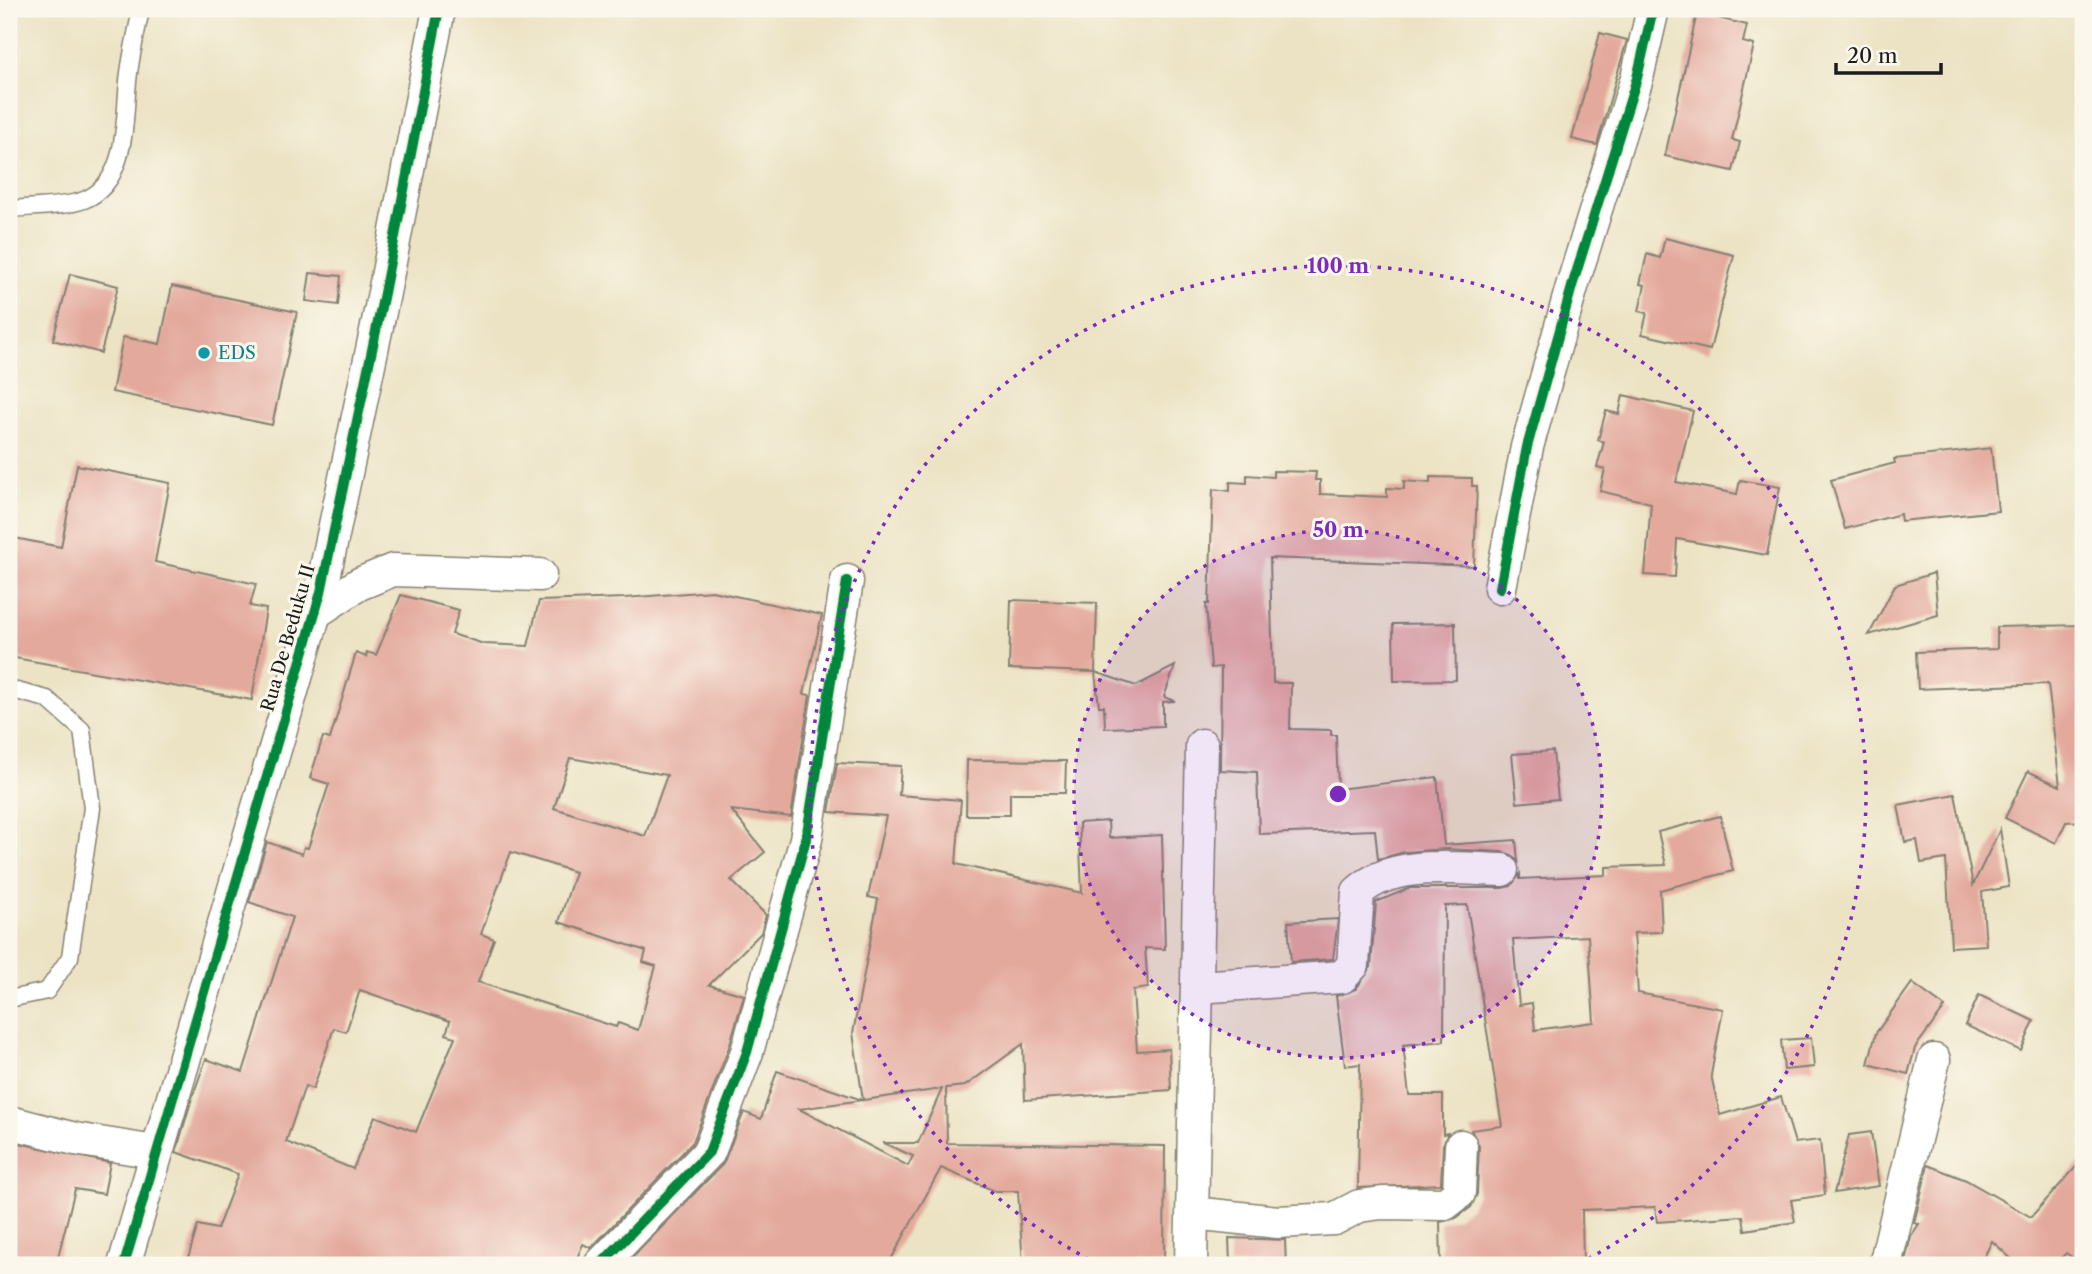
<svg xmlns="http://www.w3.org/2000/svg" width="2092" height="1274" viewBox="0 0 2092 1274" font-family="'Libre Caslon Text',serif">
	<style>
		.building { fill: #e4a99d; fill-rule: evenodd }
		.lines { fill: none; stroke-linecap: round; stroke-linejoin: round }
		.lane-casing { stroke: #848070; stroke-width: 19 }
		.street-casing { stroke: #848070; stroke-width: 35 }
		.lane { stroke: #fff; stroke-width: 16 }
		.street { stroke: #fff; stroke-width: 32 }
		.cycleway-casing { stroke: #fbf7ec; stroke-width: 15 }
		.cycleway { stroke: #00873e; stroke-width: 10 }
		.ring { fill: none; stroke: #7b2cbf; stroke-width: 3.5; stroke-dasharray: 3.5 7 }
		.culture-dot { fill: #0f9aa8; stroke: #fbf7ec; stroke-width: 2.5 }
		.labels { text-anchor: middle; stroke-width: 6; stroke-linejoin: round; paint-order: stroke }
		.culture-label { font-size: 18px; fill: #0d838f; stroke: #fbf7ec; text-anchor: start }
		.street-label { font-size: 18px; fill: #1c1c1c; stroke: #fbf7ec }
		.centre { fill: #7b2cbf; stroke: #fbf7ec; stroke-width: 3.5 }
		.ring-label { font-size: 21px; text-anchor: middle; font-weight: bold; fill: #7b2cbf; stroke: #fbf7ec; stroke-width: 6; stroke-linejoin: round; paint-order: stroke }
	</style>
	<rect width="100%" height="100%" fill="#fbf7ec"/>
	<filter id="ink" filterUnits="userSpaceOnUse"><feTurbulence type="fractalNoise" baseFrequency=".0143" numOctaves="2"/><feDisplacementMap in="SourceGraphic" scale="14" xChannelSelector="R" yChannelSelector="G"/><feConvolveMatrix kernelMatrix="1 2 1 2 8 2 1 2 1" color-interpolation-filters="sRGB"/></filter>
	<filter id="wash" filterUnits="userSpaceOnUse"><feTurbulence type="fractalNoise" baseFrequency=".00686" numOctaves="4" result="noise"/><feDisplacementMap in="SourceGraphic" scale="28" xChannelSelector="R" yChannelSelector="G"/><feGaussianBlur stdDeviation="1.57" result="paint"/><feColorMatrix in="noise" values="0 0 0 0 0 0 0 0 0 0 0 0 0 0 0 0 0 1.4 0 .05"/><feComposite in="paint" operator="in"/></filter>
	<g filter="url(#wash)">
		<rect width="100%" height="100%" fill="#ece3c4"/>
		<g id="blocks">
			<g class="building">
				<polygon points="1697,13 1747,25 1743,42 1754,45 1732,140 1740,142 1733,171 1665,156"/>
				<polygon points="1600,33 1627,40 1597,145 1572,139"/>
				<polygon points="1665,238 1734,255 1710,350 1642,334 1647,313 1639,311 1645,285 1640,284 1647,254 1660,258"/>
				<polygon points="310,273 341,276 338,305 306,301"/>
				<polygon points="70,274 118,286 101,353 53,340"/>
				<polygon points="172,286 297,312 272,425 112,392 123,337 160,344"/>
				<polygon points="1623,395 1693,411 1676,482 1737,494 1740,480 1780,487 1767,555 1677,539 1675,577 1645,575 1651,503 1600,491 1605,469 1597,467 1604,442 1598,440 1606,411 1619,414"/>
				<polygon points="1991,448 1998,511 1901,521 1900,514 1845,529 1831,480 1895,463 1894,459"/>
				<polygon points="77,465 170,483 155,562 256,584 250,606 266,609 252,700 9,657 9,537 61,547"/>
				<polygon points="1273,471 1316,472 1315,480 1320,480 1320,494 1387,497 1387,488 1404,489 1404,481 1430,483 1430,477 1472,478 1472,486 1477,486 1474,566 1270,558 1273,683 1291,683 1290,729 1331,730 1331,735 1336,735 1338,789 1437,777 1444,845 1516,840 1518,862 1512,855 1503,852 1446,849 1405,852 1378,859 1375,830 1259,834 1257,772 1220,770 1221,667 1211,668 1206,604 1209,604 1213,489 1230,491 1230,482 1247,483 1247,475 1273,477"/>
				<polygon points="1934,573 1938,615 1869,635 1895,585"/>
				<path d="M712 591 822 615 804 694 810 695 791 817 731 810 765 852 731 880 766 915 761 933 709 985 744 995 729 1047 693 1142 591 1248 583 1244 574 1265H186L198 1225 217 1229 238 1174 176 1152 192 1098 206 1059 243 1072 292 917 249 902 267 842 302 854 304 847 308 848 329 784 310 778 323 737 330 739 356 653 366 657 367 652 376 655 401 595 459 610 452 634 484 644 528 646 539 601 625 598ZM570 758 667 775 645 836 554 808ZM511 852 575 872 559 922 646 951 643 962 656 966 638 1030 618 1023 616 1027 478 982 494 939 481 934ZM360 990 450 1021 446 1034 455 1037 416 1132 375 1116 353 1169 286 1142 305 1086 313 1089 334 1028 346 1032Z"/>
				<polygon points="1011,600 1097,603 1095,672 1009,669"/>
				<polygon points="1455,623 1456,680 1394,681 1393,624"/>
				<polygon points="2083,625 2083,821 2066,822 2056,843 2005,818 2028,771 2060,786 2048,684 1918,689 1916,652 1997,649 1997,627"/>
				<polygon points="1175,666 1164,697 1175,701 1163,702 1163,726 1105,728 1104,706 1099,706 1095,672 1136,686"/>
				<polygon points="1553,751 1558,799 1517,803 1512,754"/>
				<polygon points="967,760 1066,761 1065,793 1010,793 1010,815 966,815"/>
				<polygon points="837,763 901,766 899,795 961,800 956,864 1082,893 1079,823 1108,821 1109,838 1162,835 1165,949 1145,948 1148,988 1133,990 1137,1051 1169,1049 1171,1090 1025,1100 1023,1044 965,1086 946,1088 947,1143 1165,1146 1164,1264 1023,1265 1018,1191 995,1191 941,1168 888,1265 627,1263 723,1164 744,1112 761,1119 777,1071 862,1100 799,1109 908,1166 913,1156 883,1143 918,1143 942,1089 863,1100 853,1033 878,899 868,897 886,816 829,812"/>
				<polygon points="1955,794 1973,885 2000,829 2009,887 1982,892 1986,945 1951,947 1946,859 1921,863 1917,840 1905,842 1898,805"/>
				<path d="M1720 816 1733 871 1660 890 1662 932 1634 933 1638 993 1723 1009 1711 1075 1720 1115 1781 1097 1795 1143 1820 1140 1825 1195 1791 1200 1795 1222 1745 1230 1743 1216 1657 1222 1655 1207 1582 1210 1583 1265H1441L1440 1222 1456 1218 1471 1207 1477 1194 1479 1146 1471 1130 1502 1126 1467 905 1445 906 1444 1041 1403 1045 1409 1095H1443V1134L1448 1133 1443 1145 1441 1184 1358 1188 1360 1064 1345 1066 1336 996 1356 989 1371 967 1376 902 1410 888H1502L1511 886 1520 874V879L1606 875V867L1666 865 1658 832ZM1588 936 1594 1022 1535 1030 1532 1003 1519 1005 1513 940Z"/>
				<polygon points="1338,919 1333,959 1291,962 1288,922"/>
				<polygon points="1912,983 1945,1007 1915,1048 1908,1074 1868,1064 1876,1033"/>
				<polygon points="1979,995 2034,1021 2021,1051 1965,1025"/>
				<polygon points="1811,1038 1814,1067 1784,1070 1781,1040"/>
				<polygon points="1871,1132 1879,1186 1834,1193 1849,1135"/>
				<polygon points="9,1141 110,1163 104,1194 75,1189 56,1265 9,1265 9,1225 18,1177 9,1175"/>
				<polygon points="2083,1159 2083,1265 2066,1253 2055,1265 2018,1265 1992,1241 1980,1265 1904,1265 1911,1236 1919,1224 1914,1223 1928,1165 1966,1180 2031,1217"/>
				<polygon points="1229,1238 1285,1240 1286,1265 1230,1265"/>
			</g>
		</g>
	</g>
	<g filter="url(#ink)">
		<use href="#blocks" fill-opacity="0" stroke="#848070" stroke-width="2"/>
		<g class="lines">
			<g class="lane-casing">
				<g id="lane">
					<path d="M9 209C29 207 66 207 84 200 131 181 123 113 129 73 132 51 137 30 141 9"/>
					<polyline points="9,689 47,699 82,730 92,808 70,957 47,991 9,999"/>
				</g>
			</g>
			<g class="street-casing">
				<g id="street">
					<polyline points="1500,588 1527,447 1573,283 1637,78 1653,9"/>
					<polyline points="315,613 359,584 393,570 540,575"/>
					<path d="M1198 987 1342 977 1353 965 1358 892C1393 859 1457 869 1502 870"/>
					<polyline points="9,1122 75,1139 155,1152"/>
					<polyline points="1193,1213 1278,1222 1334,1219 1359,1206 1382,1203 1445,1204 1459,1193 1461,1146"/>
					<polyline points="124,1265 321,592 384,293 439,9"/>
					<polyline points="600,1265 709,1152 747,1052 806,839 847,581"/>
					<polyline points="1191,1265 1202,745"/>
					<polyline points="1885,1265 1934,1060"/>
				</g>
			</g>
			<use href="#lane" class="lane"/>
			<use href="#street" class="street"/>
			<g class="cycleway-casing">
				<g id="cycleway">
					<polyline points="1500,588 1527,447 1573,283 1637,78 1653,9"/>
					<polyline points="124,1265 321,592 384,293 439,9"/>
					<polyline points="600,1265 709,1152 747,1052 806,839 847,581"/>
				</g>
			</g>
			<use href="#cycleway" class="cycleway"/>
		</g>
	</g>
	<circle cx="1338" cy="794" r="264" fill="#7b2cbf" fill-opacity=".12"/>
	<g class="ring">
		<circle cx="1338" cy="794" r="264"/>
		<path d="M1098 1264A528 528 0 1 1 1578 1264"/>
	</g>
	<circle class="culture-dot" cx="204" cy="353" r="7"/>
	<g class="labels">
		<g class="culture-label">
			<text x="218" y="359">EDS</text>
		</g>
		<g class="street-label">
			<text transform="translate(288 638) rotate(-74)" y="6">Rua De Beduku II</text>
		</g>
	</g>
	<circle cx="1338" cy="794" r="10" class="centre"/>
	<g class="ring-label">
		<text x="1338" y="273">100 m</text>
		<text x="1338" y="537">50 m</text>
	</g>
	<rect width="2092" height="1274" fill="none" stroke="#fbf7ec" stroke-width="35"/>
	<path d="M1836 63v10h105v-10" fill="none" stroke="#1c1c1c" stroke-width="3.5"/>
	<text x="1847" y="63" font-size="21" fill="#1c1c1c" stroke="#fbf7ec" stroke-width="5" paint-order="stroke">20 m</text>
</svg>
